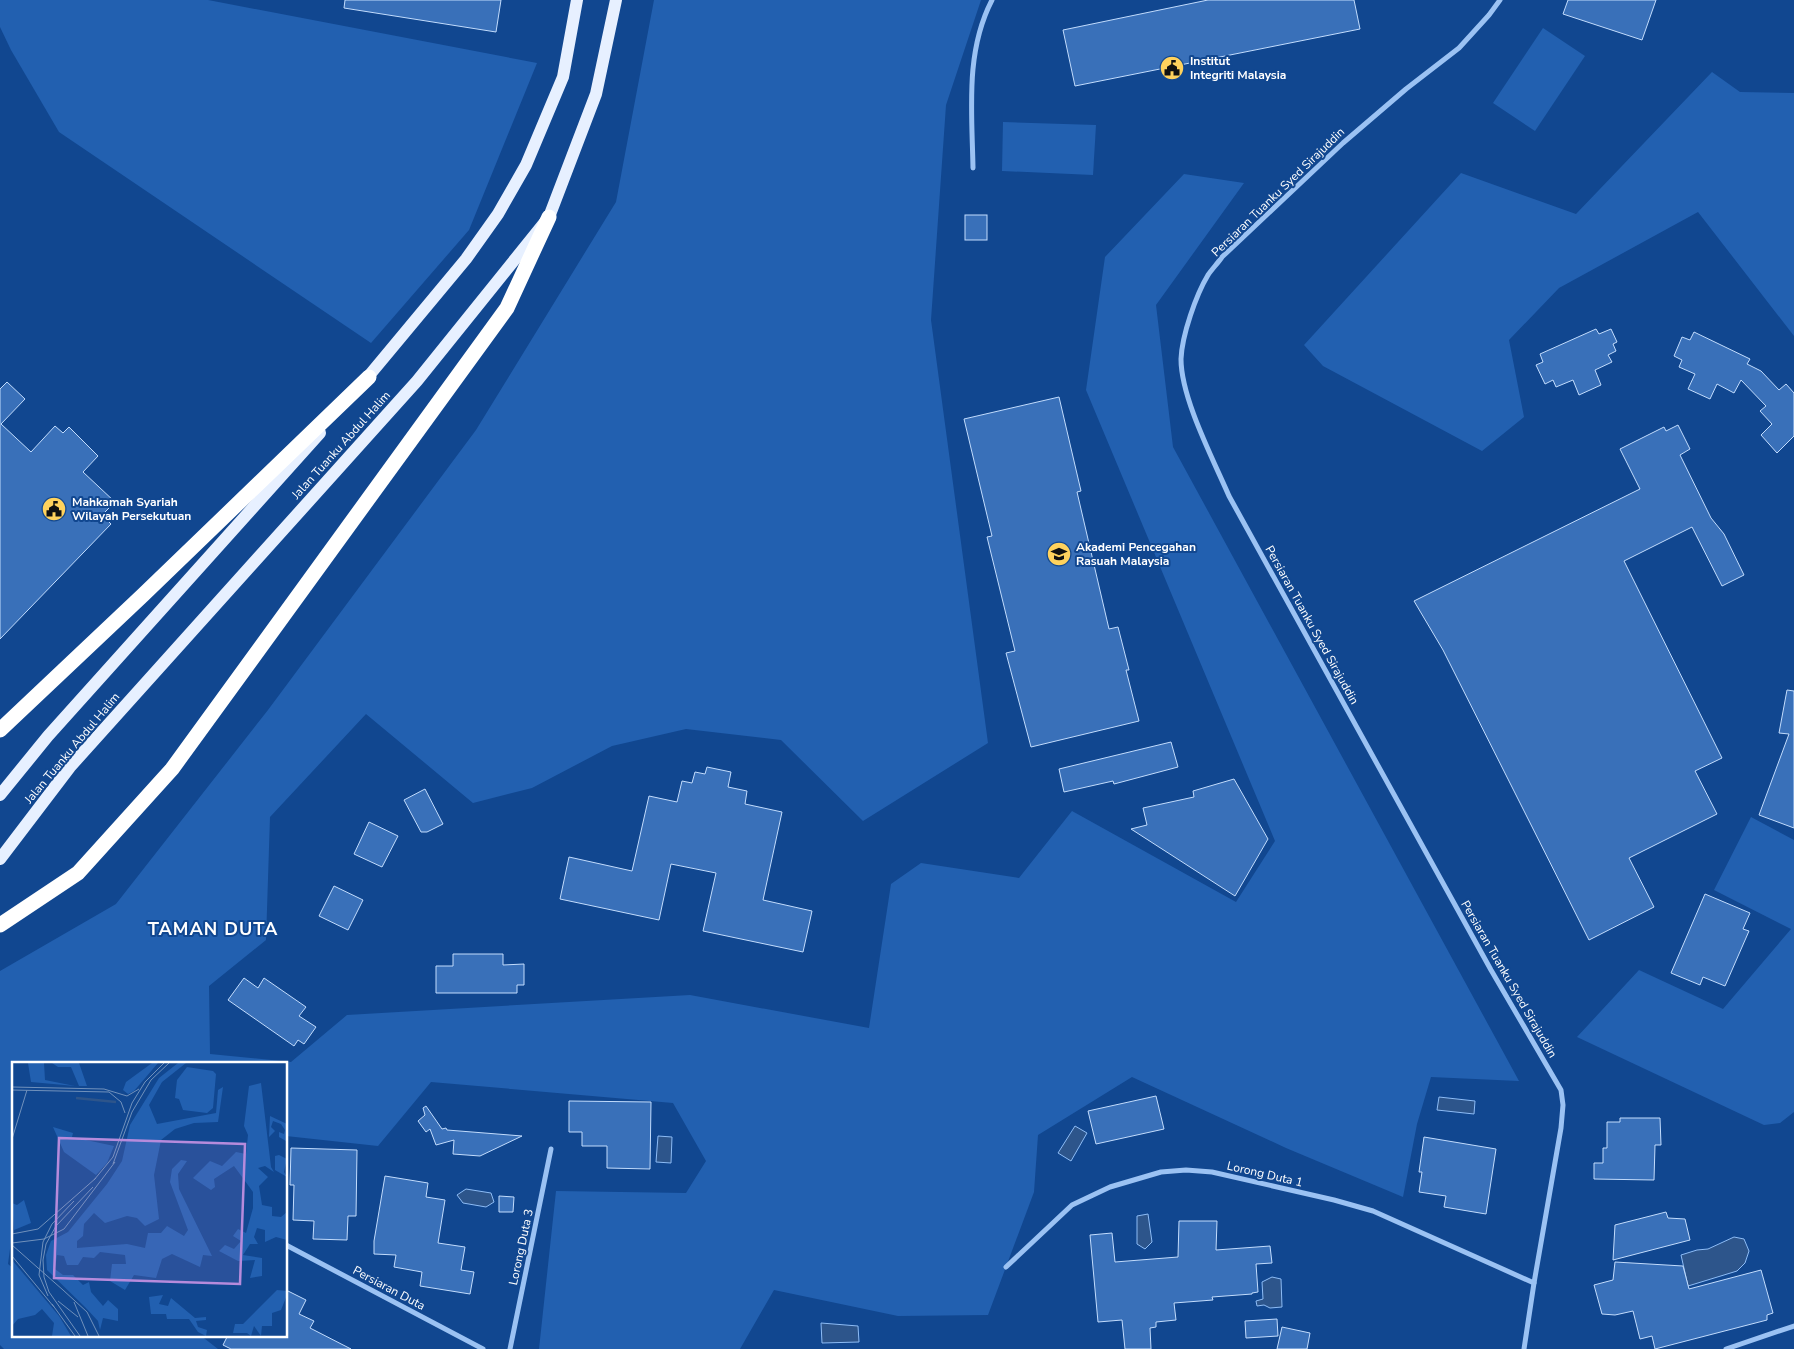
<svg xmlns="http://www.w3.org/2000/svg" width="1794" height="1349" viewBox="0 0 1794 1349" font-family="'Nunito Sans',sans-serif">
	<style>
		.green { fill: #2260b0 }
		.water { fill: #2d558b; stroke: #8dbcf6 }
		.building { fill: #3970b9; stroke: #c2dcfd }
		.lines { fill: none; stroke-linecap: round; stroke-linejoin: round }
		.minor { stroke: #9bc2f3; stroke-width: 5 }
		.primary { stroke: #e7f0ff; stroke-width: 12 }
		.motorway { stroke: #fff; stroke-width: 15 }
		.labels { text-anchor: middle; stroke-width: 4; stroke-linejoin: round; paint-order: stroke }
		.poi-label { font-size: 12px; font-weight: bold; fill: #fff; stroke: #114790; text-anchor: start }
		.street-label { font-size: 12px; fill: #fff; stroke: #114790 }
		.district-label { font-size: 18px; font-weight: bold; letter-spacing: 1px; fill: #fff; stroke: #114790 }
		.inset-river { fill: none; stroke: #2d558b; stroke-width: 2.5 }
		.inset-road { fill: none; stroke: #7091bc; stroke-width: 1 }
		.view { fill: #b68bdc; fill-opacity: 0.15; stroke: #b68bdc; stroke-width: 2.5 }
		.inset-edge { fill: none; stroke: #fff; stroke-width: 2.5 }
	</style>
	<rect width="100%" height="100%" fill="#114790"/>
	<g class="green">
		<polygon points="0,0 208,0 537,63 469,230 371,343 59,132 11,50 0,27"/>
		<polygon points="654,0 981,0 946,105 931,320 988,743 863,821 781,740 686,729 612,746 532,788 473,803 366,714 270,817 266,940 209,986 210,1054 291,1062 347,1015 690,995 869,1028 891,884 921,863 1019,878 1072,811 1236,902 1275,841 1086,390 1105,257 1184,174 1244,183 1156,305 1173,447 1519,1081 1431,1077 1417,1124 1403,1197 1286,1148 1132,1077 1038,1135 1034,1192 988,1315 898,1316 774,1290 740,1349 539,1349 556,1191 686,1193 706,1161 673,1103 431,1082 378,1146 286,1136 286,1063 14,1063 14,1219 8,1264 14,1269 14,1335 200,1335 218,1349 4,1349 0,1345 0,971 116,904 268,710 476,430 616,202"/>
		<polygon points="1543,28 1585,56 1535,131 1493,103"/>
		<polygon points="1712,72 1740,92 1794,93 1794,336 1698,212 1559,288 1509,340 1524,417 1482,451 1323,366 1304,345 1461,173 1576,214"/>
		<polygon points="1003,122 1096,125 1093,175 1002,171"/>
		<polygon points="1751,817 1794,840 1794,1112 1780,1123 1764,1125 1577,1037 1639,970 1723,1009 1791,929 1714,890"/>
	</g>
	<g class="water">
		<polygon points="1439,1097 1475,1101 1474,1114 1437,1110"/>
		<polygon points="1075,1126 1087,1133 1071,1161 1058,1153"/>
		<polygon points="658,1136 672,1137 671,1163 656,1162"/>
		<polygon points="466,1189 491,1193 494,1202 486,1207 463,1203 457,1195"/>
		<polygon points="1148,1214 1152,1242 1145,1249 1137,1244 1137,1216"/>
		<polygon points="1734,1237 1744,1239 1749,1251 1745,1263 1737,1271 1688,1286 1681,1255 1697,1250 1708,1249"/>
		<polygon points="1272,1277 1281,1279 1282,1307 1270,1308 1264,1305 1257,1306 1256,1301 1263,1299 1262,1282"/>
		<polygon points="821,1323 858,1326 859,1342 822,1343"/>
	</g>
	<g class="building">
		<polygon points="345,0 501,0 496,32 344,8"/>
		<polygon points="1208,0 1354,0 1360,29 1075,86 1063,30"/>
		<polygon points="1568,0 1656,0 1642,40 1563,14"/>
		<rect x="965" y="215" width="22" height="25"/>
		<polygon points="1596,329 1599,334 1611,329 1617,342 1613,344 1616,351 1608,355 1612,362 1595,370 1601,385 1579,395 1573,380 1556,387 1553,380 1545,384 1536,365 1543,362 1540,354"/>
		<polygon points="1694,332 1750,359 1747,364 1761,371 1779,390 1786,384 1794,393 1794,436 1777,453 1761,435 1772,424 1760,411 1766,406 1741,380 1734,393 1717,384 1710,399 1688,389 1695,374 1679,367 1682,360 1674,356 1682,337 1690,340"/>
		<polygon points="7,382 25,399 1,424 31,452 55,426 63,433 69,427 98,456 83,472 115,502 102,515 111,524 0,639 0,389"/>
		<polygon points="1059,397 1081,491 1077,492 1109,629 1118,627 1129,670 1126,670 1139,721 1031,747 1006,653 1015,651 987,537 992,536 964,419"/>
		<polygon points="1678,425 1690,449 1680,455 1711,518 1724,534 1744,575 1722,586 1692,527 1624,561 1722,758 1695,771 1717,814 1629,858 1654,907 1589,940 1443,650 1414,601 1640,489 1620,449 1664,427 1666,431"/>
		<polygon points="1787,690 1794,691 1794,828 1759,815 1789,734 1779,733"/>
		<polygon points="1171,742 1178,767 1114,784 1113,781 1064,792 1059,769"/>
		<polygon points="707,767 731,772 728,787 747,791 745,804 782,812 763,900 812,911 803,952 703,931 716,873 671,864 659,920 560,899 569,857 632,871 649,796 677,802 682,781 692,783 695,772 705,774"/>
		<polygon points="1234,779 1268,839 1235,896 1131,829 1147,825 1143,808 1194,797 1193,791"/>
		<polygon points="425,789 443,824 427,832 421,832 404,800"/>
		<polygon points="369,822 398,836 382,867 354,854"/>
		<polygon points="334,886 363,900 348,930 319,916"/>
		<polygon points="1705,894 1750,913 1743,929 1749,931 1725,986 1703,977 1700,985 1671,973"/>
		<polygon points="453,954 503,954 503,965 524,964 524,985 517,985 517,993 436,993 436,966 453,966"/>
		<polygon points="244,978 258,988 264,978 306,1007 299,1016 316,1027 304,1044 298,1040 294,1046 228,1000"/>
		<polygon points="1156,1096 1164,1129 1096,1144 1088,1111"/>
		<polygon points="569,1101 651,1102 650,1169 607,1168 607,1146 582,1146 582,1132 569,1132"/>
		<polygon points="426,1106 442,1129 446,1128 447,1130 522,1136 480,1156 453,1154 454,1140 436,1145 430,1129 426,1132 418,1121 425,1115 423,1108"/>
		<polygon points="1620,1118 1660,1118 1661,1145 1655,1145 1654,1180 1594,1179 1594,1163 1603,1163 1603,1148 1607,1148 1607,1122 1620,1122"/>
		<polygon points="1424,1137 1496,1149 1486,1214 1444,1207 1446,1196 1419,1192 1422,1172 1419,1172"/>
		<polygon points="291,1148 357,1150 356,1216 348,1216 347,1240 313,1239 314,1221 293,1220 294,1185 290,1185"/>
		<polygon points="385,1176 428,1183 426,1197 445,1200 438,1243 465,1247 461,1270 474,1272 470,1294 420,1286 422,1272 394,1267 396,1255 374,1254 374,1241"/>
		<polygon points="499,1196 514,1197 513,1212 499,1212"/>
		<polygon points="1666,1212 1668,1218 1685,1219 1690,1240 1613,1260 1615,1225"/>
		<polygon points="1179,1221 1217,1221 1216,1250 1270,1246 1272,1263 1256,1264 1258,1292 1252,1293 1252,1294 1212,1297 1213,1300 1174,1303 1176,1320 1156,1322 1156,1327 1150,1328 1151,1349 1125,1349 1122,1320 1098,1322 1090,1235 1112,1233 1115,1262 1178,1257"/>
		<polygon points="1615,1262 1683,1266 1689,1289 1761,1270 1773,1313 1767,1315 1767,1320 1655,1349 1652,1336 1640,1339 1633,1311 1615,1315 1602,1314 1594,1285 1613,1280"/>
		<polygon points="286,1290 306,1300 299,1314 314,1321 310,1328 351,1349 231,1349 223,1345 228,1335 286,1335"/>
		<polygon points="1277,1319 1278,1336 1246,1338 1245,1321"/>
		<polygon points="1282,1327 1310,1333 1307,1349 1277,1349"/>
	</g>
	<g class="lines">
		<g class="minor">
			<path d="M1500 0 1489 15 1459 48 1406 89 1343 143 1222 257C1218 263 1212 269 1208 275 1196 295 1182 335 1181 359 1181 398 1213 459 1229 496L1491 970 1561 1090 1563 1105 1561 1128 1534 1283 1524 1349"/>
			<path d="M973 168C972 111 965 52 992 0"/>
			<polyline points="286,1245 483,1349"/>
			<polyline points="1006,1267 1072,1205 1110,1187 1161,1172 1186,1170 1212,1172 1334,1200 1373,1211 1534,1283"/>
			<polyline points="510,1349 551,1149"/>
			<polyline points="1726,1349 1794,1326"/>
		</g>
		<g class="primary">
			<polyline points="362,384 466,259 498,214 526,165 563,77 577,0"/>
			<polyline points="0,795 48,736 320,433"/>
			<polyline points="0,859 70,767 417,381 549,217 596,94 616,0"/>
		</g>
		<g class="motorway">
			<polyline points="0,730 143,595 369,377"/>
			<polyline points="0,925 78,873 172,769 507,308 549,217"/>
		</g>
	</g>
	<defs>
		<g id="civic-disc" transform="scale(1.25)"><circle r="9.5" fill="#ffd25d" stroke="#114790"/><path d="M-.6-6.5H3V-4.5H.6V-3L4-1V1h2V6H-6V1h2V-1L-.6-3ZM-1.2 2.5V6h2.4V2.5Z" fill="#111"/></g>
		<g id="school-disc" transform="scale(1.25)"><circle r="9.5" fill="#ffd25d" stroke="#114790"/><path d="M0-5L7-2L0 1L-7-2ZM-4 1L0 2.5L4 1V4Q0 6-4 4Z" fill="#111"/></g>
	</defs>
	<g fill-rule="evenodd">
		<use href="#civic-disc" x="1172" y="68"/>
		<use href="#civic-disc" x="54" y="509"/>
		<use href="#school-disc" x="1059" y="554"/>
	</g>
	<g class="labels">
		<g class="poi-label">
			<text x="1190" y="65">Institut<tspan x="1190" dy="14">Integriti Malaysia</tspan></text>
			<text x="72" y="506">Mahkamah Syariah<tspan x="72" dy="14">Wilayah Persekutuan</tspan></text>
			<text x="1076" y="551">Akademi Pencegahan<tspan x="1076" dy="14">Rasuah Malaysia</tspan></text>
		</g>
		<g class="street-label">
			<text transform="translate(1278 192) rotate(-44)" y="4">Persiaran Tuanku Syed Sirajuddin</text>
			<text transform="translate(341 445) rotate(-48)" y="4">Jalan Tuanku Abdul Halim</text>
			<text transform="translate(1312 625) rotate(61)" y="4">Persiaran Tuanku Syed Sirajuddin</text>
			<text transform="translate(72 748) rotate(-50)" y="4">Jalan Tuanku Abdul Halim</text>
			<text transform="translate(1509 979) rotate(60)" y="4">Persiaran Tuanku Syed Sirajuddin</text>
			<text transform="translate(1265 1174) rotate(13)" y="4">Lorong Duta 1</text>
			<text transform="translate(521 1247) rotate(-78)" y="4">Lorong Duta 3</text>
			<text transform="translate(389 1288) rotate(28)" y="4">Persiaran Duta</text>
		</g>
		<g class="district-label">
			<text x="213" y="935">TAMAN DUTA</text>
		</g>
	</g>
	<g transform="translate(12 1062)">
		<rect width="275" height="275" fill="#114790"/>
		<path d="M16 1H32L33 18 63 24 19 20ZM40 1H67L75 24H67L59 5H46ZM140 1H146L122 29 116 32 111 28 114 20ZM166 1H174L150 20 137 43 145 62 204 51 206 28 211 25 206 60 182 61 163 67 149 78 142 113 147 157 133 164 125 156 115 154 93 161 82 151 72 162 71 174 65 179V186L115 182 133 186 136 171H149L155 164 172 174 176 168 158 120 160 107 169 98 175 99 166 112 167 127 200 194 191 193 188 205 160 192 150 197 144 216 122 213 113 228 98 219 100 202H114L113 193 88 190 82 196 71 195 66 203H55L52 194 45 193 43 207 51 213H61L71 223 77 220 79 230 91 244 96 238 106 247V259L91 256 88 268 86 259 73 245 35 208 34 193 39 179 56 170 95 122 110 99 118 63 147 16ZM175 5 201 9 204 12 201 46 195 51 171 48 167 37 163 36 165 18ZM249 21 259 105 262 110 253 104 246 106 256 115 247 124 250 143 260 145V154L269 155 275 150V178L264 175 253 180V168L245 166 242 175 246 182H238L231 193 250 196V214L238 216 243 198 226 199 207 189 213 183 222 187 229 179 221 174 226 167 234 171 241 146V130L222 104 202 117 203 125 199 128 181 116 198 99 210 104 224 90 234 92 236 73 232 64 237 24ZM258 54 275 62V83L274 79 267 75V70L272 72 273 68 269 62 261 59 259 65 263 69 257 75ZM41 65 61 71 60 75 102 84 95 101 84 113 52 90ZM267 93 275 97 272 110 275 115 263 108V94ZM12 138 19 161 2 168 0 141 5 143ZM0 198 47 254 59 274H40L42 261 30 247 23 253 6 257 0 264ZM265 228 275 229V233L269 248 260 251V264H250L249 274 242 264 239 274 235 271H221L223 262H231ZM151 233 147 242 156 244 159 236 183 256 194 255V258L184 259 186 265 195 268 194 274 186 270 177 257H155L154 252H139L137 235Z" fill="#2260b0"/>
		<path class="inset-river" d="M64 36 104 40"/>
		<path class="inset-road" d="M0 25 92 27 115 34 127 27M0 28 97 30 109 40 113 51M0 77 15 28M101 102 120 50 139 18 157 1M82 118 101 95 120 41 133 20 152 1M0 172 26 167 84 116M0 181 32 177 52 167 103 100M0 183 51 228M0 194 42 245M51 228 75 250 87 274M36 234 27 213 31 180 40 162 62 139M46 239 66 255M62 240 76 274M40 242 63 274M68 274 37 230 32 215 31 198 34 182 44 164 81 125"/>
		<path class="view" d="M47 76 233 82 228 222 42 216Z"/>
		<rect width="275" height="275" class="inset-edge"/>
	</g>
</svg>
